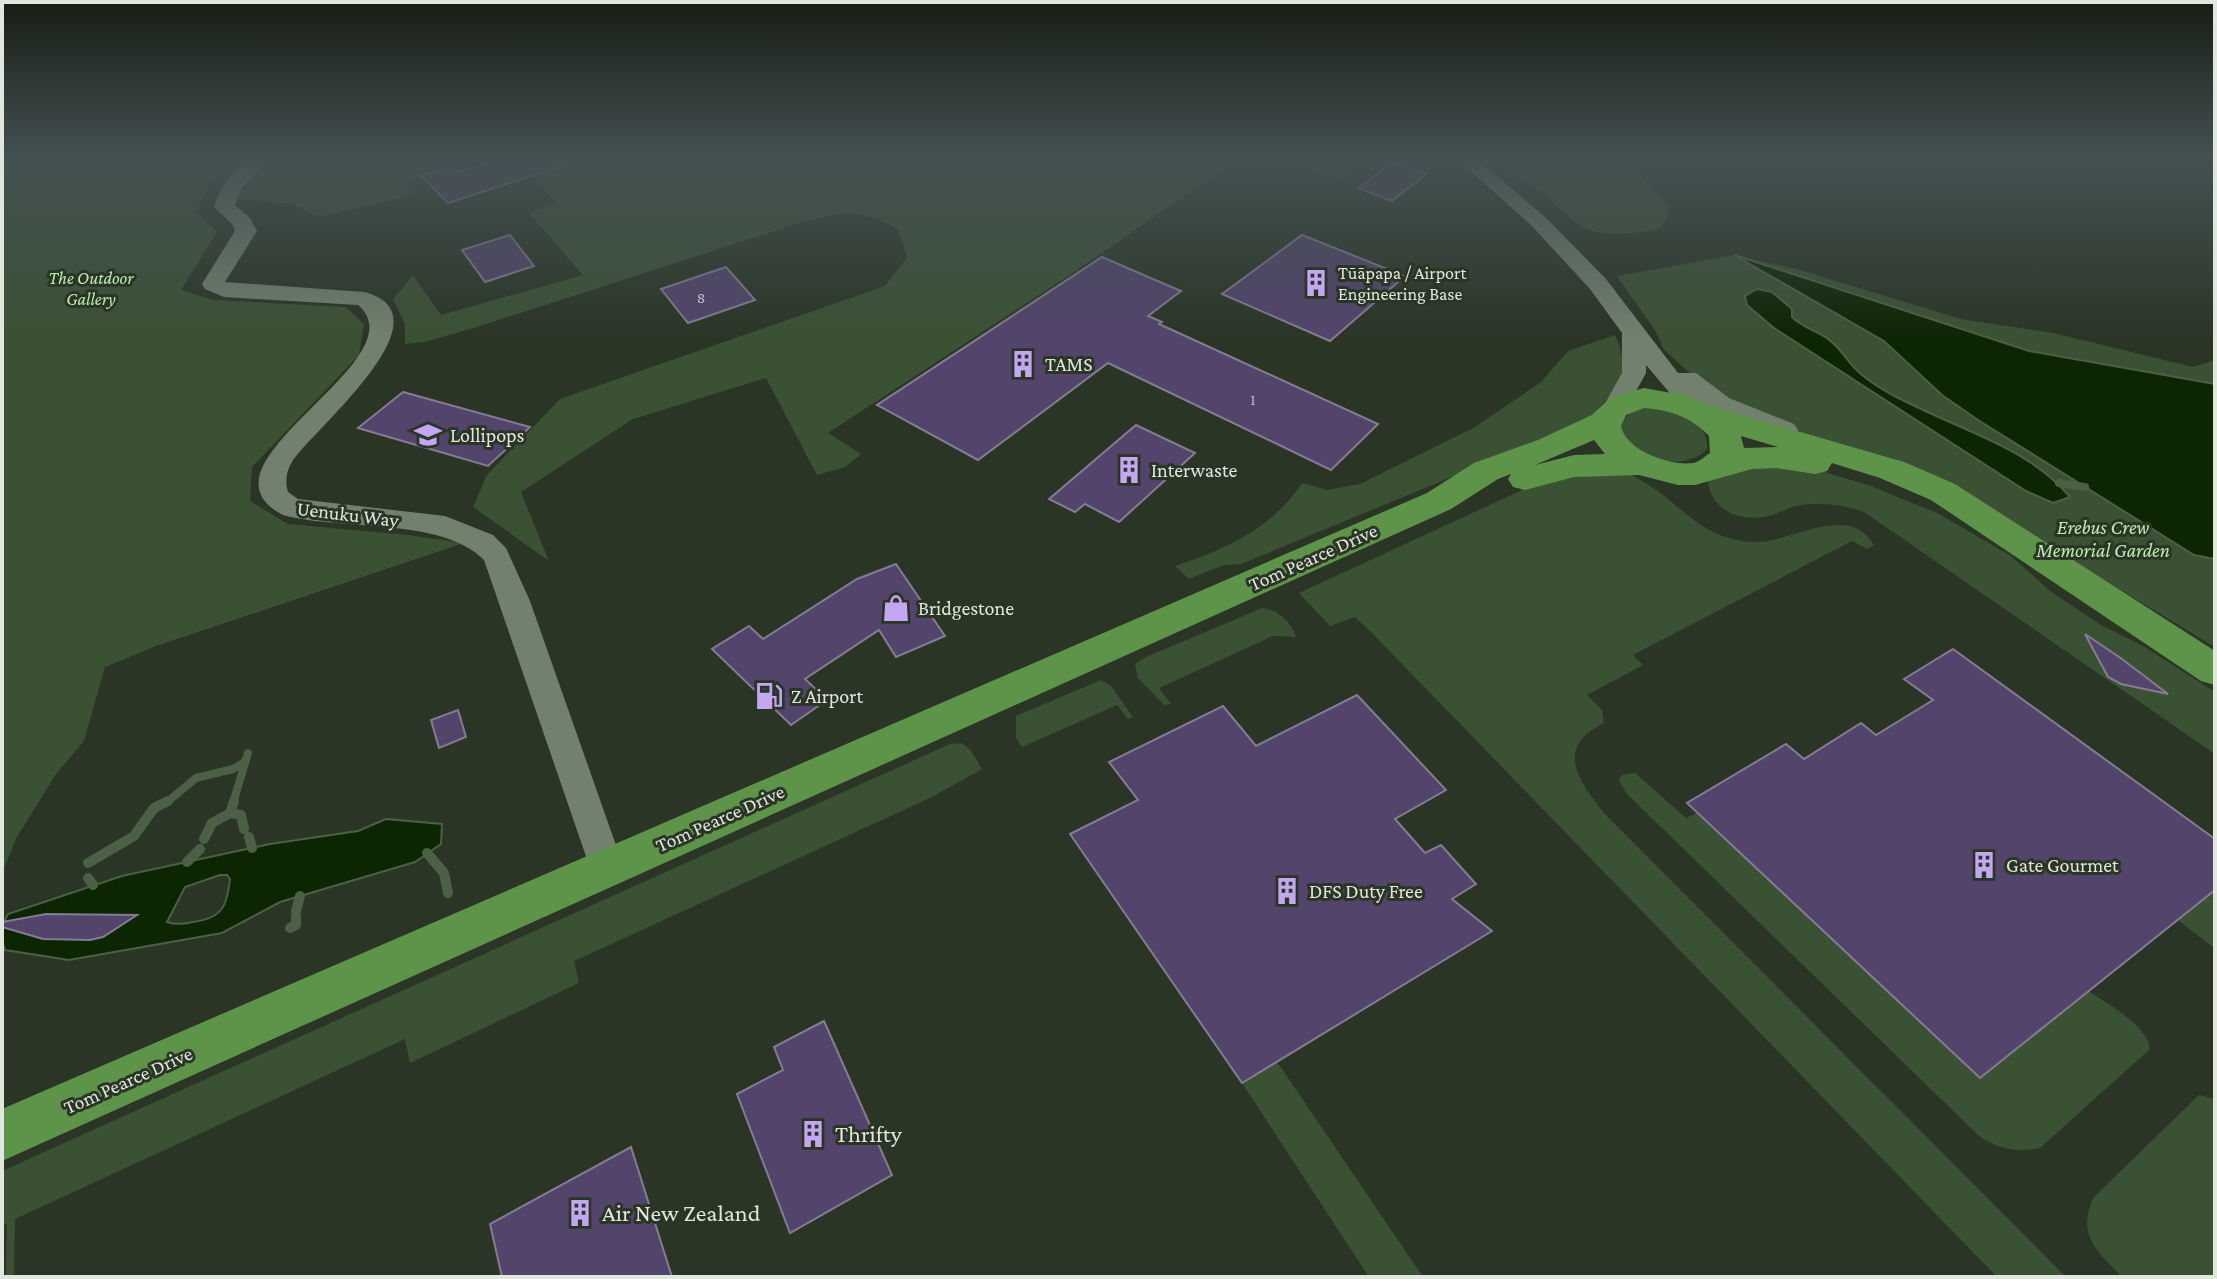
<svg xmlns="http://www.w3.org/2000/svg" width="2217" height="1279" viewBox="0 0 2217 1279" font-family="'Crimson Pro',serif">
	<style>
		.green { fill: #3b5134 }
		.water { fill: #0c2503; stroke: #4c6045; stroke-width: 2; fill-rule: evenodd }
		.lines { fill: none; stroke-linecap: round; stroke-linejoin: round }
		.stream-far2 { stroke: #4c6045; stroke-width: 6 }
		.stream-far1 { stroke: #4c6045; stroke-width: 8 }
		.stream { stroke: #4c6045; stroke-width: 10 }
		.building { fill: #53446c; stroke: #847d92; stroke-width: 2 }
		.minor { fill: #72806e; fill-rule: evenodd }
		.major { fill: #5e9449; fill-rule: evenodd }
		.labels { text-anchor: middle; stroke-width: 6; stroke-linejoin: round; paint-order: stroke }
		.number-label { font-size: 16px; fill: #bdbfc2 }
		.far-poi-label { font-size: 18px; fill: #e0e8de; stroke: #2a3526; text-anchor: start }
		.far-park-label { font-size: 18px; font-style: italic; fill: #bcecad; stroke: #2a3526 }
		.poi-label { font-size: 20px; fill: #e0e8de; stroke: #2a3526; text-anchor: start }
		.street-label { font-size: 20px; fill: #e0e8de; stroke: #2a3526 }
		.park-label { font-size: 20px; font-style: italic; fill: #bcecad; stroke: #2a3526 }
		.near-poi-label { font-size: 24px; fill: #e0e8de; stroke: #2a3526; text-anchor: start }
	</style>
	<rect width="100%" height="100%" fill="#2a3526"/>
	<g class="green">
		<polygon points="2,159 239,159 208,185 196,211 217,232 181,290 213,300 346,307 364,324 359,355 252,467 250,501 288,524 408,535 464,543 156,646 105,667 84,741 56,774 17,837 2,873"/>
		<polygon points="270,159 502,159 455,173 449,168 418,177 409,184 416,190 414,195 319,217 292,204 238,199 257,170"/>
		<path d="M536 159H1239L1065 278 828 433 861 454 845 467 817 475 766 378 633 419 521 492 549 561 473 507 487 475 560 399 885 286 907 258 898 229C853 206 844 212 796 224L477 327 425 342 405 344V324L393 299 413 275 441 315 583 275 529 213 556 202 531 176 547 171Z"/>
		<polygon points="1286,159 1364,159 1339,180"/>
		<path d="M1494 159H1625L1670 207C1666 226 1662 229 1643 232 1573 239 1583 223 1534 187 1520 177 1506 171 1494 159Z"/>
		<polygon points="1734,255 1800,270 1961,319 2053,333 2193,367 2215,360 2215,647 1982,506 1782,427 1714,394 1664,350 1656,332 1617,276"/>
		<path d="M1615 335C1634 378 1615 390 1587 421L1241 564 1224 565 1189 579 1175 566C1224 550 1272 529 1302 483L1327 490 1360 484 1475 427 1541 382 1568 351Z"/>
		<path d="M1643 408C1667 408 1710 417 1707 449 1688 470 1644 463 1626 442 1623 438 1621 429 1619 424L1632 411Z"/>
		<path d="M1737 466 1808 467 1871 486 1939 514 2011 556 2050 591 2101 625 2143 646 2215 692V754L1864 512C1843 505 1823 502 1801 505 1791 506 1782 512 1772 515 1744 523 1712 513 1708 482L1712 476Z"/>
		<path d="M1622 472C1675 489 1690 539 1754 542 1789 544 1848 501 1874 545L1867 549 1852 541 1633 655 1643 665 1587 695 1602 710 1604 723C1554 747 1578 781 1605 814L2066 1277H1997L1371 632 1355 617 1330 626 1299 593 1546 479Z"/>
		<path d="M1262 608C1278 610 1291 621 1296 637L1273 636 1159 688 1171 704 1164 705 1138 678 1135 664 1144 658Z"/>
		<polygon points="1101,680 1111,686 1133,717 1128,719 1117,705 1022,747 1016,738 1016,716"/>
		<polygon points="961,743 970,749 982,769 932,797 574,961 579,983 410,1063 405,1039 15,1219 14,1277 6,1277 7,1223 2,1225 2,1171 950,744"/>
		<path d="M1635 773 1686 818 1697 813 1980 1078 2089 991C2108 1005 2147 1024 2150 1049L2040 1148C2016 1153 2001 1149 1980 1137L1626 793 1619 780 1622 775Z"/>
		<polygon points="2215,890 2215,949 2178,920"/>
		<polygon points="1276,1062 1280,1066 1423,1277 1369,1277 1242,1083"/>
		<path d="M2199 1095 2215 1099V1277H2122C2097 1250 2077 1237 2093 1198Z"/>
	</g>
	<g class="water">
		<polygon points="1734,255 2029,351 2215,384 2215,559 2194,555 1978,420 1942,395 1884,341"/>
		<path d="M1757 289 1772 292 1792 309V317C1803 328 1816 330 1828 339 1844 351 1847 363 1861 374 1877 388 1899 399 1919 408 1972 434 2030 450 2070 497L2053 503 2026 491 1774 328 1747 305 1745 296Z"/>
		<path d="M386 819 442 824 441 844 415 862 280 902 222 933 69 960 5 950C0 939 2 925 8 914L122 876 270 844 358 831ZM220 875H227L230 879C227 907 222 918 193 922 184 924 175 925 167 922L185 887Z"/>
	</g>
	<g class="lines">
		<polyline class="stream-far2" points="715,159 750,159"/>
		<g class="stream-far1">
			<polyline points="2059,483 2085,487"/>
			<polyline points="166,803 196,778 233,769 245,762"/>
			<polyline points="233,803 248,753"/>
		</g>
		<g class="stream">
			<polyline points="234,801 230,813 241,815 244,829"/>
			<polyline points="249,837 252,848"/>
			<polyline points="204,839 212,823 230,813"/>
			<polyline points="427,853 444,873 448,893"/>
			<polyline points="187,862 200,849"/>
			<polyline points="88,863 134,836 154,808 168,801"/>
			<polyline points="88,878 93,885"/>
			<polyline points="296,911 300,896"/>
			<polyline points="290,928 296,925 296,916"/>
		</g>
	</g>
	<g class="building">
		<polygon points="502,159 570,159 571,163 448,203 421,176 449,168 455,173"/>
		<polygon points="1393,162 1426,174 1392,201 1358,188"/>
		<polygon points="510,235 534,266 485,282 462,250"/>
		<polygon points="1302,235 1405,276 1330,341 1222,294"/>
		<polygon points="1102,257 1181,291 1148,316 1162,322 1159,324 1378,424 1331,470 1108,363 978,460 877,405"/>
		<polygon points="726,267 755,300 688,323 661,289"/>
		<polygon points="403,392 530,427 488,466 358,428"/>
		<polygon points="1136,425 1195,453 1119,522 1085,504 1075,512 1049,499"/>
		<polygon points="896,564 945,636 896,657 879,630 805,679 827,700 791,725 712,649 749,626 763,639 857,579"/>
		<polygon points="2085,634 2122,659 2168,694 2121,684 2108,677"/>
		<polygon points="1953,649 2215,839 2215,890 1980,1078 1687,803 1786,744 1804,759 1861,723 1876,735 1933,700 1904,679"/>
		<polygon points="1357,695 1446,790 1395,819 1425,853 1441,845 1476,884 1452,899 1492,931 1242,1083 1070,834 1138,800 1109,762 1223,706 1256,746"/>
		<polygon points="458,710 466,737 439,748 431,720"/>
		<polygon points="46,914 137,915 103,937 90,940 43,939 2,927 2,922"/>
		<polygon points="824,1021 892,1175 790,1233 737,1094 783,1070 774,1047"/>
		<polygon points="631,1147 672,1277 502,1277 490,1224"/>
	</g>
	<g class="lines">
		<g class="minor">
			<path d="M248 159H269L242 188 235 205 250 218 257 231 225 282 364 292C455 315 309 433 292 462 286 471 285 482 288 492L298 499 445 516 493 535 506 548 530 601 624 868 619 879 607 883 595 879 590 868 484 560C442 517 341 531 283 515 184 465 423 360 358 305L224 297 205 289 202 284 235 231 233 225 214 207C219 187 233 172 248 159Z"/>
			<polygon points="1457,159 1477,159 1545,217 1606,279 1678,373 1696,373 1729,398 1794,424 1798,430 1794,436 1776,436 1711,409 1713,412 1709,418 1691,418 1646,365 1646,373 1624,413 1606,413 1603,407 1622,373 1622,333 1590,289 1531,225"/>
		</g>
		<path class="major" d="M1644 388 1688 396 1711 406 1904 462 1955 484 2215 651V685L2201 681 1931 500 1880 478 1832 463 1827 471 1815 474 1777 468 1752 469 1695 485H1678L1639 475 1574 477 1525 490 1513 487 1508 479 1511 474 1498 479 1451 509 2 1161V1109L1427 493 1474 463 1538 440 1592 415 1610 398ZM1644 408C1670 410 1691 417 1709 436L1710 453C1704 457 1699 462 1693 463 1670 466 1626 451 1621 426L1626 415ZM1741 436 1778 447 1744 448ZM1594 440 1605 454 1574 455 1535 465Z"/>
	</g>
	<linearGradient id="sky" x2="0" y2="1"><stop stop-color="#171d15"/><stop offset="0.47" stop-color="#445152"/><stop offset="1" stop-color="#445152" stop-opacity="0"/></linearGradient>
	<rect width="2217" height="338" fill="url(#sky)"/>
	<defs>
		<g id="building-bare" transform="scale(2.16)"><path d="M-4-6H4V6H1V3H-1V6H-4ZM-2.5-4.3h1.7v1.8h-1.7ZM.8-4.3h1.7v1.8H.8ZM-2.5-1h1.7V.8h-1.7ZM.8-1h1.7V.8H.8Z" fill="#c3a7f2" stroke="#2a3526" stroke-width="2.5" paint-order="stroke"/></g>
		<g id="school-bare" transform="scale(2.16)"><path d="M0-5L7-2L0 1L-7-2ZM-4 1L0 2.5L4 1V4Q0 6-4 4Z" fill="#c3a7f2" stroke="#2a3526" stroke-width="2.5" paint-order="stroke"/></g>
		<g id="shop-bare" transform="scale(2.16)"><path d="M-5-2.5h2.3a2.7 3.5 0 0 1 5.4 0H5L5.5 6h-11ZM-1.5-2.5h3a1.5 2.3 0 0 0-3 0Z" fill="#c3a7f2" stroke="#2a3526" stroke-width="2.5" paint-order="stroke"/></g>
		<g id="fuel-bare" transform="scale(2.16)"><path d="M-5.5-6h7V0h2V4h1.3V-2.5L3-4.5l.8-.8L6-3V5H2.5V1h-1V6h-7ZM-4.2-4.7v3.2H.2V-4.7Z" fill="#c3a7f2" stroke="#2a3526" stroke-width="2.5" paint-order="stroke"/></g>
	</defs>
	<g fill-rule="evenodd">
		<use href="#building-bare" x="1316" y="283"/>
		<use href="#building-bare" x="1023" y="364"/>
		<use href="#school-bare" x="428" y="435"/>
		<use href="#building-bare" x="1129" y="470"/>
		<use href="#shop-bare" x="896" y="608"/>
		<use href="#fuel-bare" x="769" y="696"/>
		<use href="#building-bare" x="1984" y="865"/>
		<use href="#building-bare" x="1287" y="891"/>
		<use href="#building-bare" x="813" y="1134"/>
		<use href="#building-bare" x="580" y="1213"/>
	</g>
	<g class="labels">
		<g class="number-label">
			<text x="701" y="303">8</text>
			<text x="1253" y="405">1</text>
		</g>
		<g class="far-poi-label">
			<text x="1338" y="279">Tūāpapa / Airport<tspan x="1338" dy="21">Engineering Base</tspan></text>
		</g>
		<g class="far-park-label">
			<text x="91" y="284">The Outdoor<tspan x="91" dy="21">Gallery</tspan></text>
		</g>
		<g class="poi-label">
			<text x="1045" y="371">TAMS</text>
			<text x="450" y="442">Lollipops</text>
			<text x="1151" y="477">Interwaste</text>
			<text x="918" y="615">Bridgestone</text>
			<text x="791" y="703">Z Airport</text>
			<text x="2006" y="872">Gate Gourmet</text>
			<text x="1309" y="898">DFS Duty Free</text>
		</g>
		<g class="street-label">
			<text transform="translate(348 514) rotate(7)" y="7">Uenuku Way</text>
			<text transform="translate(1313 557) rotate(-24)" y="7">Tom Pearce Drive</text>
			<text transform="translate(720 818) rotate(-24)" y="7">Tom Pearce Drive</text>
			<text transform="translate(128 1080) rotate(-24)" y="7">Tom Pearce Drive</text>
		</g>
		<g class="park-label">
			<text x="2103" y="534">Erebus Crew<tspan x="2103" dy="23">Memorial Garden</tspan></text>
		</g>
		<g class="near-poi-label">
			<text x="835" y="1142">Thrifty</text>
			<text x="602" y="1221">Air New Zealand</text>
		</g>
	</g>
	<rect width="2217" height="1279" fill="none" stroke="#e0e8de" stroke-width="8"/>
</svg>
